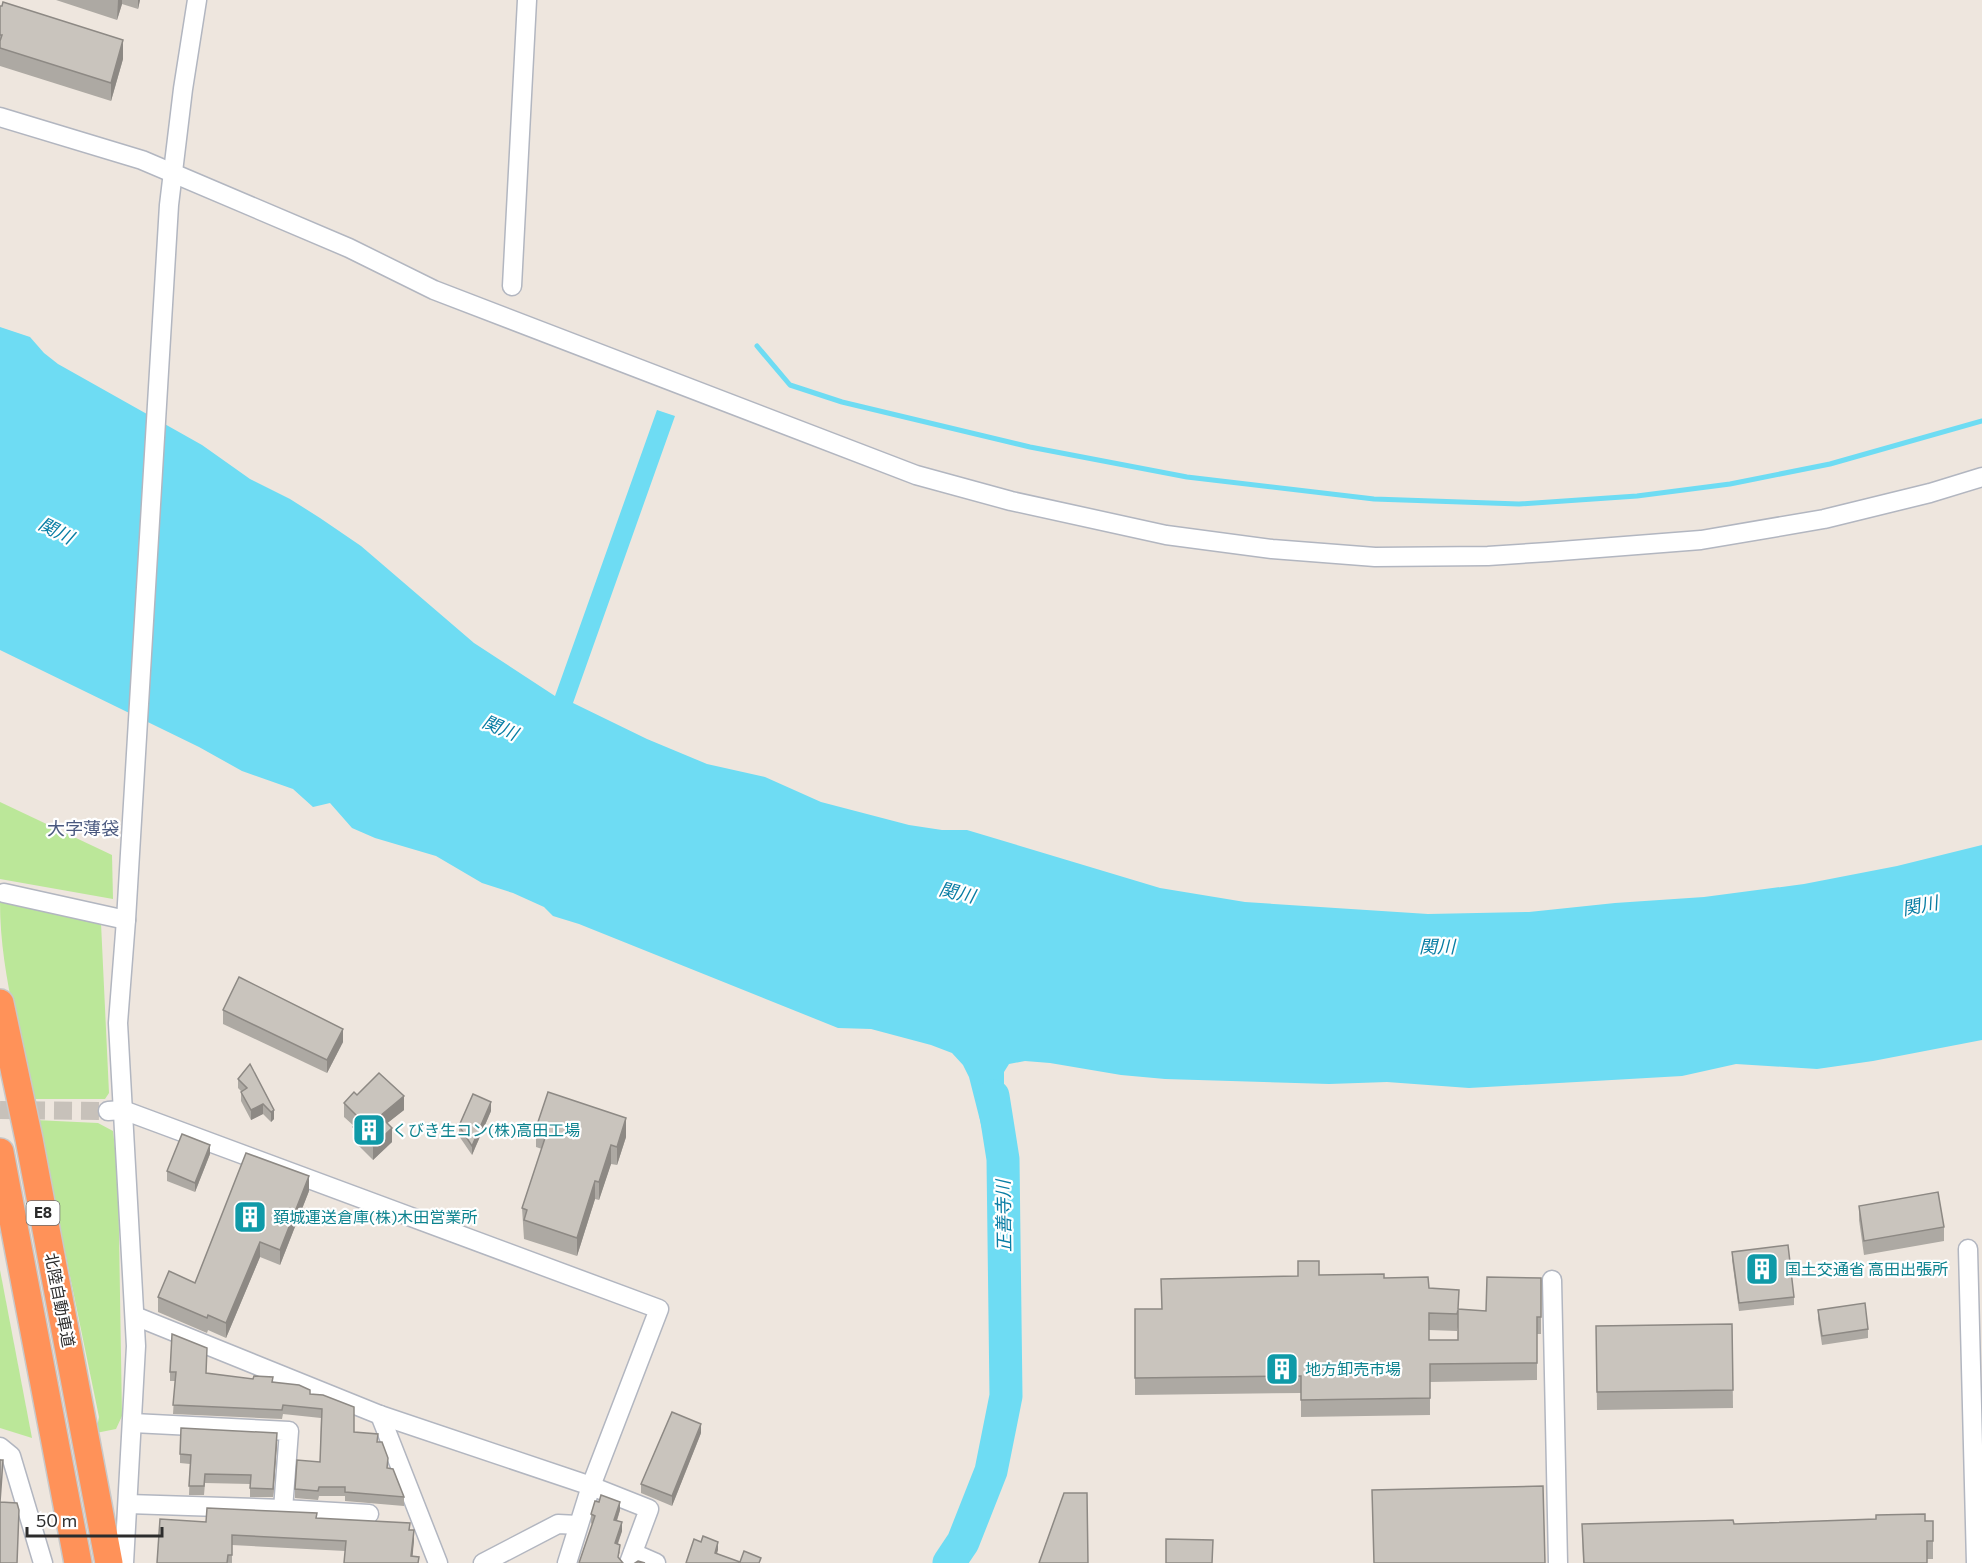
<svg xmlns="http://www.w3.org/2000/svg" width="1982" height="1563" viewBox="0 0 1982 1563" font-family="Commissioner,'Noto Sans JP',sans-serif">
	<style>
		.green { fill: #bbe799 }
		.water { fill: #6edcf3 }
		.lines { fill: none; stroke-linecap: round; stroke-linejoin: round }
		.stream { stroke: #6edcf3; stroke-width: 5 }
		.river { stroke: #6edcf3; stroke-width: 33 }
		.minor-tunnel { stroke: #c7c1ba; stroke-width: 18; stroke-dasharray: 18 9; stroke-linecap: butt }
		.minor-casing { stroke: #b2b6c0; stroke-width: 21 }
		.highway-casing { stroke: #c8c8c8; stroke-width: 30 }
		.minor { stroke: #fff; stroke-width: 18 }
		.highway { stroke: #ff9259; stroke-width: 27 }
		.wall { fill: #ada9a3; fill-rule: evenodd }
		.shaded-wall { fill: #8d8984 }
		.building { fill: #c9c4bd; stroke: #8d8984; stroke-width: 1.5; fill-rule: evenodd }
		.labels { text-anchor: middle; stroke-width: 4.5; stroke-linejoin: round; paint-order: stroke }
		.shield { fill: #fff; stroke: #6b6b6b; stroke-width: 1.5 }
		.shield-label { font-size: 15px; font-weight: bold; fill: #2c2c2c }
		.culture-label { font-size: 16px; fill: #0d838f; stroke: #fff; text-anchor: start }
		.street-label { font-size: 16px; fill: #2c2c2c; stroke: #fff }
		.water-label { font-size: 18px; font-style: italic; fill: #087da4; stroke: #fff }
		.neighbourhood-label { font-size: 18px; fill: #4a597f; stroke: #fff }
	</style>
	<rect width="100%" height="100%" fill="#eee6de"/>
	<g class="green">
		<polygon points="0,802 112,855 113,899 0,879"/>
		<path d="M0 902 101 923 109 1093 105 1099H34C19 1034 0 969 0 902Z"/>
		<polygon points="35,1120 98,1123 113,1131 118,1173 122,1416 116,1429 96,1433 99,1417 49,1174"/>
		<polygon points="0,1270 32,1438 0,1428"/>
	</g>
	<polygon class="water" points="0,327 30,337 44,353 58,364 202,445 250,479 290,499 320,518 361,546 474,643 555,696 657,410 675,416 573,703 647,739 707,764 765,777 821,802 909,825 942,830 967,830 1160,888 1245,902 1428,914 1529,912 1615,903 1704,897 1804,884 1897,866 1982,845 1982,1040 1873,1061 1817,1069 1736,1064 1682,1076 1469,1088 1387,1082 1329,1084 1165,1079 1121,1075 1050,1063 1025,1061 1009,1064 1004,1072 1004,1084 1015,1139 986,1144 969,1077 963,1065 952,1053 931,1045 871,1029 838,1028 579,924 553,916 544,907 513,893 482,883 436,856 375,838 352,828 330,803 313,807 293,789 242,771 199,747 0,650"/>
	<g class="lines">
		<polyline class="stream" points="757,346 790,385 842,402 1030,447 1187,477 1374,499 1519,504 1637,496 1730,484 1830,464 1982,421"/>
		<polyline class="river" points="949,1563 963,1542 991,1471 1006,1396 1003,1159 993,1096"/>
		<polyline class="minor-tunnel" points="0,1110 108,1111"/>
		<g class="minor-casing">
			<g id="minor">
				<polyline points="0,117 142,160 349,248 434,290 916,475 1011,501 1166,535 1272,549 1375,557 1488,556 1548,552 1701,540 1824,519 1930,493 1982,477"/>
				<polyline points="512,286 527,0"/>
				<polyline points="4,893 126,920"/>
				<polyline points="108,1111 123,1110 659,1309 591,1486 567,1563"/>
				<polyline points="1968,1249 1976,1563"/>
				<polyline points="1552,1280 1558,1563"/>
				<polyline points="135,1316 380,1415 591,1486 649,1509 629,1563"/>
				<polyline points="380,1415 438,1563"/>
				<polyline points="133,1423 289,1431 283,1509"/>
				<polyline points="0,1447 11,1456 43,1563"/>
				<polyline points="128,1504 283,1509 369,1514"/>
				<polyline points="633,1553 656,1563"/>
				<polyline points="124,1563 136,1346 118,1023 126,920 169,205 183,89 197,0"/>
				<polyline points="483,1563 558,1524 578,1525"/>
			</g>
		</g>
		<g class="highway-casing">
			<g id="highway">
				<polyline points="0,1003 29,1139 109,1563"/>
				<polyline points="0,1152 78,1563"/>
			</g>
		</g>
		<use href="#minor" class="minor"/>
		<use href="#highway" class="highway"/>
	</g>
	<g class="wall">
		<polygon points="56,0 140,0 138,9 122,4 117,20"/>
		<polygon points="0,6 123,59 111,101 0,66"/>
		<polygon points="223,1010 343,1042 327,1073 223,1024"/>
		<polygon points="250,1064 274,1119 271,1122 263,1114 251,1120 241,1101 241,1091 238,1088 238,1079"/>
		<polygon points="357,1095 404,1110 387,1123 392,1142 373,1160 353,1140 354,1126 344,1117 344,1103"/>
		<polygon points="491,1111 472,1155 459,1136 459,1126"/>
		<polygon points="536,1128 626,1137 617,1165 611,1164 599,1200 595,1199 577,1256 524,1239 522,1208 542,1149 536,1147"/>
		<polygon points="210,1154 195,1192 167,1181 167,1171"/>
		<polygon points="309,1191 280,1265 260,1257 226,1338 208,1330 207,1333 158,1312 158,1297 195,1283"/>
		<polygon points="1859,1206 1944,1227 1944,1241 1864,1255 1859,1220"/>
		<polygon points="1732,1252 1794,1297 1794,1305 1739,1311 1732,1260"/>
		<path d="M1319 1275 1384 1278 1429 1288 1459 1309 1486 1311 1541 1278V1334H1537V1380L1430 1382V1415L1301 1417V1393L1135 1395V1309H1161ZM1458 1327V1340H1429V1330L1457 1331Z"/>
		<polygon points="1818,1310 1868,1329 1868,1338 1822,1345 1818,1319"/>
		<polygon points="1732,1324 1733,1408 1597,1410 1596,1326"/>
		<polygon points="170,1372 206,1373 273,1382 310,1394 354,1432 378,1442 388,1468 404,1497 404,1506 345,1501 345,1496 319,1496 318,1500 295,1498 295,1489 320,1462 321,1418 283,1414 282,1419 173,1414 175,1381 170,1381"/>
		<polygon points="701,1433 672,1506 641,1493 641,1484"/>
		<polygon points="277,1442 273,1497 250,1497 250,1484 205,1483 204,1495 189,1495 190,1464 180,1463 180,1454"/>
		<polygon points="620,1510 617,1521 622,1531 618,1544 620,1554 591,1523 591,1514"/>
		<polygon points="317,1518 410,1530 414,1540 412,1556 419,1563 345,1551 232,1545 232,1563 157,1563 206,1522"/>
		<polygon points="1876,1519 1933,1521 1933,1559 1927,1559 1927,1563 1583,1563 1582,1524 1734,1524"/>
	</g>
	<g class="shaded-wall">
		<polygon points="118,0 122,0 122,4 117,20"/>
		<polygon points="138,0 140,0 138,9"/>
		<polygon points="123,40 123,59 111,101 111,83"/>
		<polygon points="343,1029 343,1042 327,1073 327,1060"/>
		<polygon points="404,1096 404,1110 380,1129 380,1116"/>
		<polygon points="491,1102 491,1111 472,1155 472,1146"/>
		<polygon points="263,1104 263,1114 251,1120 251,1110"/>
		<polygon points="274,1110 274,1119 271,1122 271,1112"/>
		<polygon points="626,1118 626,1137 617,1165 617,1147"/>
		<polygon points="392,1128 392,1142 373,1160 373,1146"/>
		<polygon points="210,1145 210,1154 195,1192 195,1183"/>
		<polygon points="611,1145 611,1164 599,1200 599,1182"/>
		<polygon points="309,1176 309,1191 280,1265 280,1250"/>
		<polygon points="595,1181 595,1199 577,1256 577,1238"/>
		<polygon points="260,1242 260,1257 226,1338 226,1323"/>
		<polygon points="701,1424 701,1433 672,1506 672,1496"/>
		<polygon points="277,1433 277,1442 273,1497 273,1489"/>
		<polygon points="620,1502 620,1510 614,1529 614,1520"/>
		<polygon points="622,1522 622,1531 615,1551 615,1543"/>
		<polygon points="414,1530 414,1540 412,1563 411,1556"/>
		<polygon points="718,1542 718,1550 715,1561 715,1553"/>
	</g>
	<g class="building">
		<polygon points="3,2 123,40 111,83 0,48 0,41 2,35 0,35 0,6 2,6"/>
		<polygon points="239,977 343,1029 327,1060 223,1010"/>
		<polygon points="250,1064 274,1110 271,1112 263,1104 251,1110 241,1092 247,1088 238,1079"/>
		<polygon points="379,1073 404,1096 380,1116 392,1128 373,1146 353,1127 360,1119 344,1103 354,1092 357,1095"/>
		<polygon points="548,1092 626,1118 617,1147 611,1145 599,1182 595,1181 577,1238 524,1220 527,1210 522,1208 547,1132 536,1128"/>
		<polygon points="473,1094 491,1102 472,1146 459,1126"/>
		<polygon points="182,1134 210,1145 195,1183 167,1171"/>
		<polygon points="246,1153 309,1176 280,1250 260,1242 226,1323 208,1315 207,1318 158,1297 169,1271 195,1283"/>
		<polygon points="1938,1192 1944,1227 1864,1241 1859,1206"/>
		<polygon points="1788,1245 1794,1297 1739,1303 1732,1252"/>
		<path d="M1298 1261H1319V1275L1384 1274V1278L1428 1277 1429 1288 1459 1290 1458 1309 1486 1311 1487 1277 1541 1278V1317H1537V1363L1430 1364V1398L1301 1400V1376L1135 1378V1309H1162L1161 1279 1298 1276ZM1458 1310V1340H1429V1313L1457 1314Z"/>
		<polygon points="1865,1303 1868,1329 1822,1336 1818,1310"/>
		<polygon points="1732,1324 1733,1390 1597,1392 1596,1326"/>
		<polygon points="172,1334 207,1348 206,1373 253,1379 254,1376 273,1377 272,1382 299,1385 310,1390 310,1394 323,1395 354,1407 354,1432 378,1434 377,1442 382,1442 388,1458 387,1468 393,1469 404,1497 345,1492 345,1487 319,1487 318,1491 295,1489 297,1460 320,1462 322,1409 283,1405 282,1410 173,1405 176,1372 170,1372"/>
		<polygon points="672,1412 701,1424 672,1496 641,1484"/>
		<polygon points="181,1428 277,1433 273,1489 250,1488 251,1475 205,1474 204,1486 189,1486 191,1455 180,1454"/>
		<polygon points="0,1460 3,1460 0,1502 17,1503 19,1510 17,1563 0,1563"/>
		<polygon points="1543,1486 1545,1563 1374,1563 1372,1490"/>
		<polygon points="1064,1493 1087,1493 1088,1563 1039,1563"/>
		<polygon points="601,1495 620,1502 614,1520 622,1522 615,1543 620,1545 618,1557 623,1563 579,1563 595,1516 591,1514 595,1501 599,1502"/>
		<polygon points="207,1508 317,1513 316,1518 410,1523 409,1530 414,1530 411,1556 419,1557 418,1563 344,1563 346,1541 232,1535 232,1555 228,1555 227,1563 157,1563 160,1519 206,1522"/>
		<polygon points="1925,1514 1925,1521 1933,1521 1933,1541 1927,1541 1927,1563 1584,1563 1582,1524 1733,1520 1734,1524 1876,1519 1876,1515"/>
		<polygon points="703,1536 718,1542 715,1553 740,1562 744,1551 761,1558 759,1563 686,1563 694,1539 701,1542"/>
		<polygon points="1166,1539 1213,1540 1212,1563 1166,1563"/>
		<polygon points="638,1561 645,1563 635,1563"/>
	</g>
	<defs>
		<g id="building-square" transform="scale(1.725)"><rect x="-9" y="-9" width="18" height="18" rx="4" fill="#0f9aa8" stroke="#fff"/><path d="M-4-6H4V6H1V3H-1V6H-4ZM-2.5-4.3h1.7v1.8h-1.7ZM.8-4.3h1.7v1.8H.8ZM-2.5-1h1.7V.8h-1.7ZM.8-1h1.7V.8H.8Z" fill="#fff"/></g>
	</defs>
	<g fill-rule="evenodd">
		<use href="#building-square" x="369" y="1130"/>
		<use href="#building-square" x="250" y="1217"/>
		<use href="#building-square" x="1762" y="1269"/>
		<use href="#building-square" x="1282" y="1369"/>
	</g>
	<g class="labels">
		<rect class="shield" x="26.5" y="1201" width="33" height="24" rx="4.5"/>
		<g class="shield-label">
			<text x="43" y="1218">E8</text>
		</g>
		<g class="culture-label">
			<text x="392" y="1136">くびき生コン(株)高田工場</text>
			<text x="273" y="1223">頚城運送倉庫(株)木田営業所</text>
			<text x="1785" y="1275">国土交通省 高田出張所</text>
			<text x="1305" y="1375">地方卸売市場</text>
		</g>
		<g class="street-label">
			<text transform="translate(60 1300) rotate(79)" y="6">北陸自動車道</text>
		</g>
		<g class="water-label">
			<text transform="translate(56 531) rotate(27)" y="6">関川</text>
			<text transform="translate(500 728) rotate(23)" y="6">関川</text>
			<text transform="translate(957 893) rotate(13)" y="6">関川</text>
			<text transform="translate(1920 906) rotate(-11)" y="6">関川</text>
			<text x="1437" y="953">関川</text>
			<text transform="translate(1004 1216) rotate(-91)" y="6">正善寺川</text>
		</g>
		<g class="neighbourhood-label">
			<text x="83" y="835">大字薄袋</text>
		</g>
	</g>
	<path d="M27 1527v9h135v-9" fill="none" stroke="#2c2c2c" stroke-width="3"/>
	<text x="36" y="1527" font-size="18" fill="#2c2c2c" stroke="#ffffff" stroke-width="4.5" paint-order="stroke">50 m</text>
</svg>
